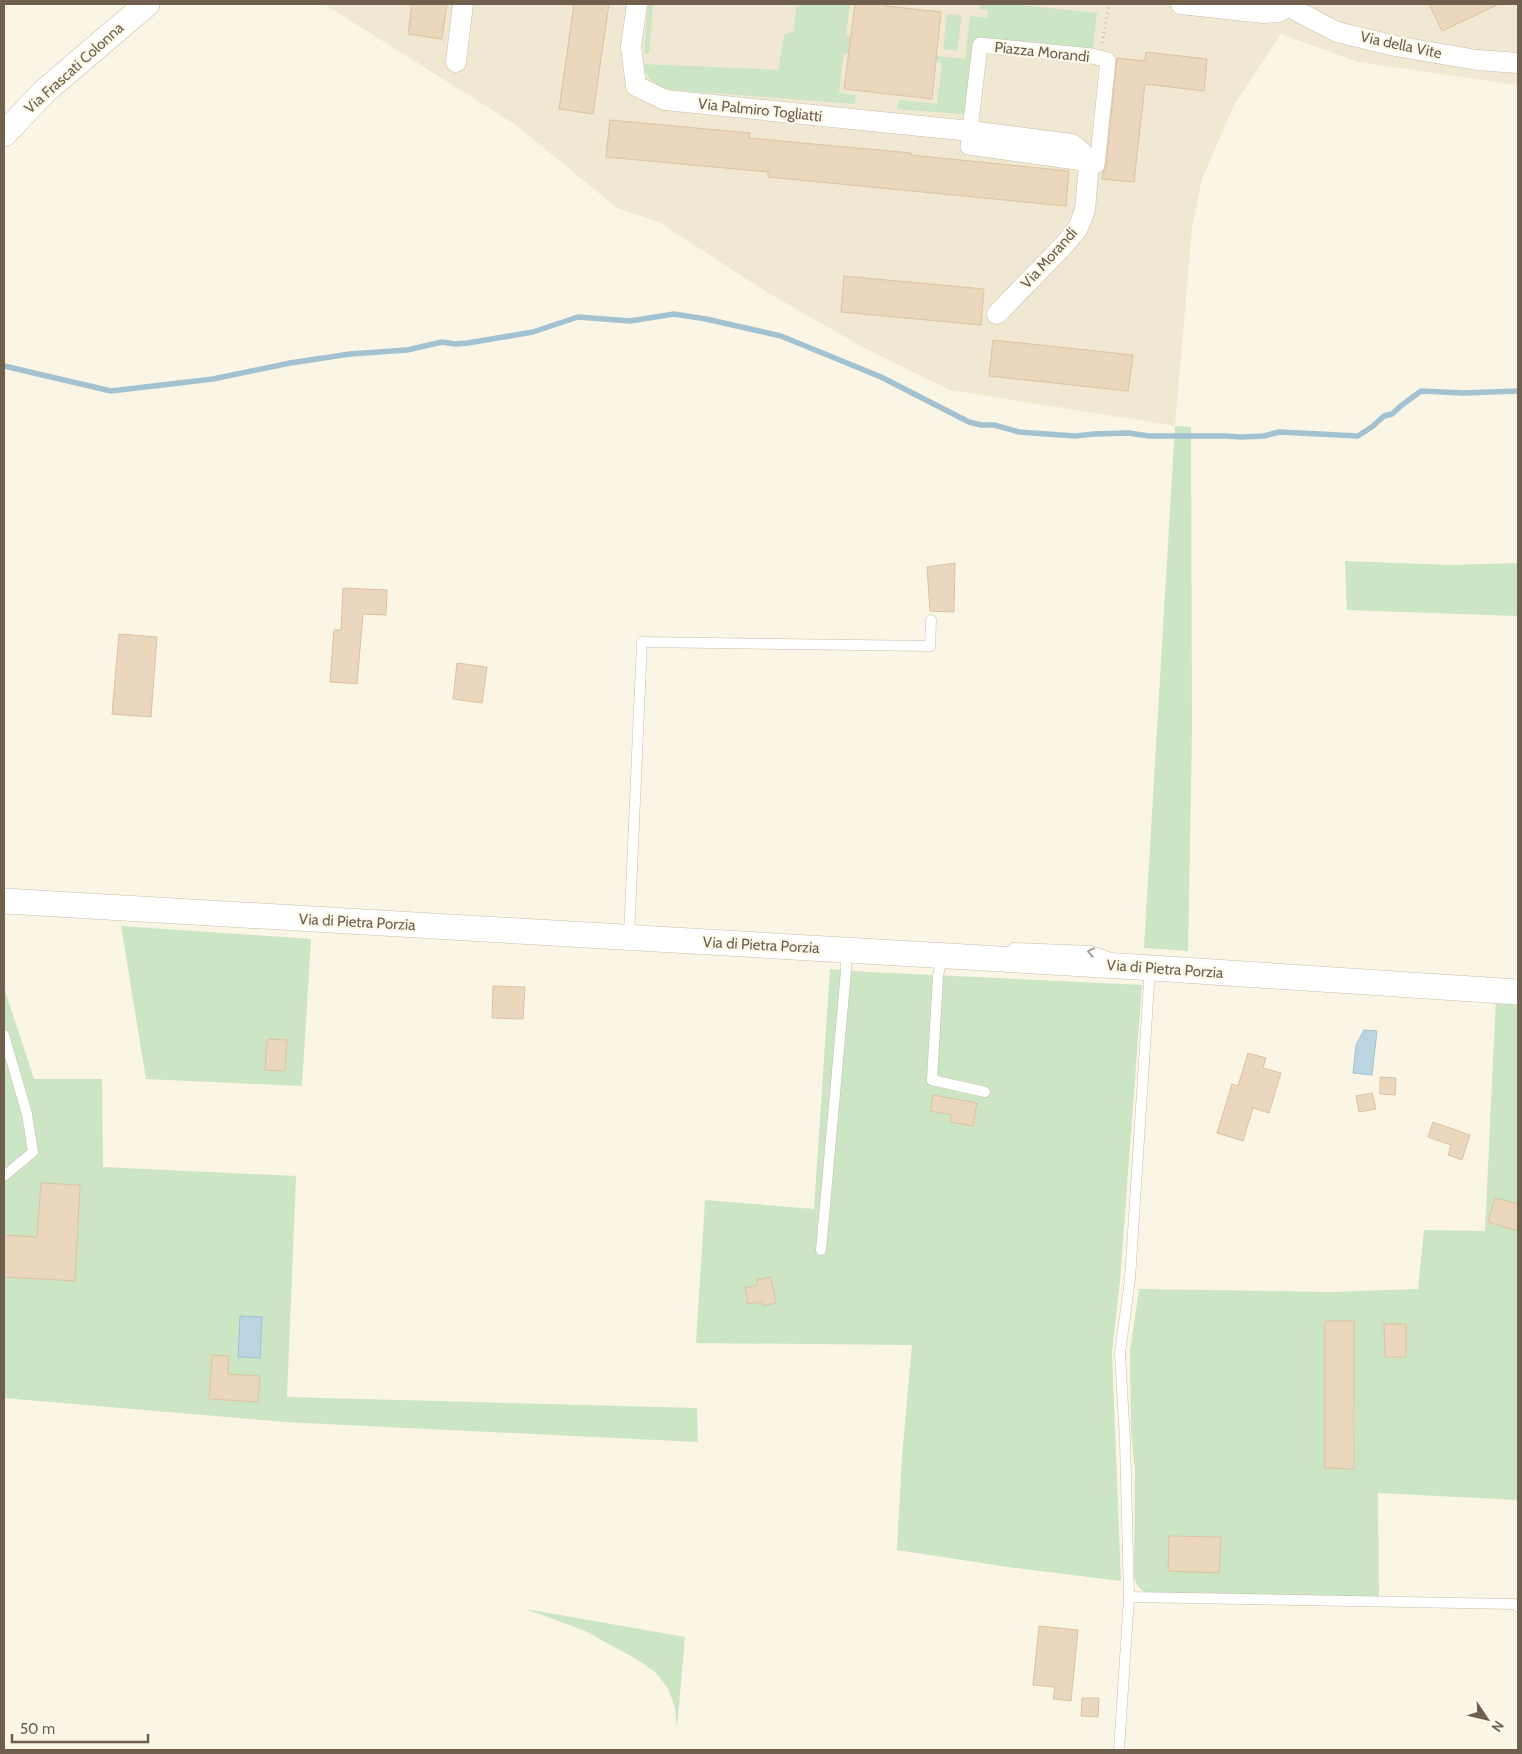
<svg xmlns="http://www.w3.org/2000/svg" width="1522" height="1754" viewBox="0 0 1522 1754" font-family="Cabin,sans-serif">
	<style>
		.residential { fill: #f0e8d3 }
		.green { fill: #cce5c4; fill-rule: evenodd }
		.water { fill: #bbd4e1; stroke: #a2c2d1 }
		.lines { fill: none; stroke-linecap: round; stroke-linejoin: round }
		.stream { stroke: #a2c2d1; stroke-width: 5.5 }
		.building { fill: #ead7bd; stroke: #ddc3a1 }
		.service-casing { stroke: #c9beac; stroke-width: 11 }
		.pedestrian-casing { stroke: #c9beac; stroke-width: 16 }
		.minor-casing { stroke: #c9beac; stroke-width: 21 }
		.tertiary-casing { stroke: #c9beac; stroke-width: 26 }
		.path { stroke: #d1bda2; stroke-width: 3; stroke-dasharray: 1 4; stroke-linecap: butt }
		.service { stroke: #fff; stroke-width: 10 }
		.pedestrian { stroke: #fff; stroke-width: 15 }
		.minor { stroke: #fff; stroke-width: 20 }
		.tertiary { stroke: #fff; stroke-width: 25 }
		.oneway { stroke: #a99f94 }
		.labels { text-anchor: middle; stroke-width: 4.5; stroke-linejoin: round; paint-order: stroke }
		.street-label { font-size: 15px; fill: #6f5f4c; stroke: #fdf9ea }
	</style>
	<rect width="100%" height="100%" fill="#faf5e4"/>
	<polygon class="residential" points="324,4 1518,4 1518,85 1358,62 1281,34 1234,105 1202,179 1192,228 1175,426 950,390 870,351 765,291 659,222 617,208 516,125"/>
	<g class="green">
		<polygon points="648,4 653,4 649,54 644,54"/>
		<path d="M802 4H850L846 36 867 38 865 55 844 53 839 93 856 95 855 104 673 90C659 87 645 80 644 64L778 70 784 35 794 31 796 8Z"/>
		<polygon points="980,4 1011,4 1097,13 1092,56 980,45 972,115 897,109 899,100 937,104 942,63 919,60 920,54 965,59 970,16 987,18 988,10 980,9"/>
		<polygon points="947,14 962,15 957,51 943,49"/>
		<polygon points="1175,426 1191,427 1192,730 1188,951 1144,948"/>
		<polygon points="1345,561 1450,565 1518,563 1518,616 1347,610"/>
		<path d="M121 926 311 939 302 1086 146 1079ZM267 1039 287 1040 285 1071 265 1069Z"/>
		<path d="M830 969 868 972 1142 985 1120 1281 1112 1352 1121 1581 1008 1567 897 1550 902 1457 912 1345 696 1343 705 1200 814 1209ZM933 1096 977 1103 973 1125 951 1122 952 1115 930 1111ZM771 1277 776 1303 763 1305 762 1302 748 1304 745 1288 758 1285V1280Z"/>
		<path d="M4 988 34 1079H102L103 1167 296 1176 287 1397 697 1408 698 1442 285 1422 4 1398V1277L75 1281 79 1185 41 1183 38 1221 45 1238 4 1235ZM212 1356H229L228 1374 260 1376 258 1402 209 1399Z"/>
		<path d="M1496 998 1518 1000V1500L1378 1493 1379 1597 1149 1594C1140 1590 1136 1586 1134 1576L1135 1471 1131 1432 1130 1351 1139 1289 1331 1292 1418 1289 1424 1230 1485 1231ZM1325 1321H1354V1397ZM1405 1324 1406 1357H1385V1325ZM1327 1405 1355 1406 1354 1469 1325 1468ZM1170 1536 1220 1537 1219 1572 1169 1571Z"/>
		<polygon points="526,1609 685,1637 677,1728 675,1708 668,1688 655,1672 638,1660 585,1631"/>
	</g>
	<g class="water">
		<polygon points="1364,1030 1377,1031 1372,1075 1353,1073 1356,1045"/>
		<polygon points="240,1316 262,1317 260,1358 238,1357"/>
	</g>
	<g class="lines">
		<polyline class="stream" points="4,366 111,391 213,379 290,363 350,354 407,350 442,342 455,344 468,343 533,332 578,317 630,321 674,314 706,319 781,336 881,377 969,422 981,425 994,425 1019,432 1075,436 1094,434 1128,433 1149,436 1225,436 1241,437 1264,436 1279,432 1358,436 1373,426 1384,416 1392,414 1402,405 1421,391 1464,393 1518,391"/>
	</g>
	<g class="building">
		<polygon points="412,4 447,4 442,39 408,34"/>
		<polygon points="574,4 609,4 593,114 559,109"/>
		<polygon points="855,4 887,4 886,6 941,12 932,99 844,89"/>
		<polygon points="1429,4 1499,4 1442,31"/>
		<polygon points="1146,52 1207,59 1204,91 1145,84 1134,182 1102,179 1103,172 1106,166 1117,58 1145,61"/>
		<polygon points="610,120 750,133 749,138 911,153 911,155 1069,171 1066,206 768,177 768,172 606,157"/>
		<polygon points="844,276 984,289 981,325 841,312"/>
		<polygon points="993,340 1133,355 1128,391 989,376"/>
		<polygon points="955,563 954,612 930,611 927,567"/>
		<polygon points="343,588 387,590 386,615 363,614 357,684 330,682 334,630 341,630"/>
		<polygon points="119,634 157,637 151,717 112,714"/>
		<polygon points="457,663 487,667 482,703 453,699"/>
		<polygon points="493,986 525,987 523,1019 492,1018"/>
		<polygon points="267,1039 287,1040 285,1071 265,1070"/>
		<polygon points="1248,1053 1266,1058 1263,1068 1281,1073 1269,1113 1253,1108 1243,1141 1217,1133 1232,1084 1238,1086"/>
		<polygon points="1380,1077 1396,1078 1395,1095 1380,1094"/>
		<polygon points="1372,1093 1376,1109 1359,1112 1356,1096"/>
		<polygon points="933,1095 977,1103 973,1126 950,1122 952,1115 930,1111"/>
		<polygon points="1433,1122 1470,1135 1462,1160 1448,1155 1451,1145 1428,1137"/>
		<polygon points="41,1183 80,1185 75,1281 4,1277 4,1235 37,1237"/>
		<polygon points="1495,1198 1518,1204 1518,1231 1488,1222"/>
		<polygon points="771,1277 776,1303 763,1306 762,1302 748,1304 745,1288 758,1285 757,1280"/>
		<polygon points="1325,1321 1354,1321 1354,1469 1325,1468"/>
		<polygon points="1384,1324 1406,1324 1406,1357 1385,1357"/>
		<polygon points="212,1355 229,1356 228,1374 260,1376 258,1402 209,1399"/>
		<polygon points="1169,1536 1221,1537 1219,1573 1168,1571"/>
		<polygon points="1039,1626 1078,1630 1071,1701 1053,1699 1055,1687 1033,1685"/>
		<polygon points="1082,1698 1099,1698 1098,1717 1081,1716"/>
	</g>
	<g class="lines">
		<g class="service-casing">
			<g id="service">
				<polyline points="629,937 642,642 930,646 931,620"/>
				<polyline points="1014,948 1091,951 1106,956"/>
				<polyline points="942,957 938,976 932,1080 985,1092"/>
				<polyline points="4,1035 27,1114 33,1152 4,1176"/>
				<polyline points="821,1250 846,971 846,950"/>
				<polyline points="1129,1597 1514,1604 1518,1607"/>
				<polyline points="1119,1750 1129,1597 1125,1441 1120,1353 1130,1279 1150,968"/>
			</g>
		</g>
		<g class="pedestrian-casing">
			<polygon id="pedestrian" points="980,45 1092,56 1108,60 1097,165 968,147"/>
		</g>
		<g class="minor-casing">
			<g id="minor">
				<polyline points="637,4 631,47 636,86 665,100 970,131 1072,144 1082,152 1089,164 1085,210 1078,228 1065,244 997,314"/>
				<polyline points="1181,4 1263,13 1278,12 1289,7"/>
				<polyline points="1289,7 1337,32 1395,46 1477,60 1518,63"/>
				<polyline points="456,62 463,4"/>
			</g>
		</g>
		<g class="tertiary-casing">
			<g id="tertiary">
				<polyline points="4,134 46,90 147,4"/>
				<polyline points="4,901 1137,967 1518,992"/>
			</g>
		</g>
		<polyline class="path" points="1102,43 1109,4"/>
		<use href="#service" class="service"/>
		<use href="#pedestrian" class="pedestrian"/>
		<use href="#minor" class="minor"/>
		<use href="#tertiary" class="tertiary"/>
	</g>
	<defs><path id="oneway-chevron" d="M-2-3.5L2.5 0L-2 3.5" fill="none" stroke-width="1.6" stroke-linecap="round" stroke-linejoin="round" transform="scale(1.25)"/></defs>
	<use class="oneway" href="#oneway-chevron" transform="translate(1091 952) rotate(-169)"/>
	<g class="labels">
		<g class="street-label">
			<text transform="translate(1401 45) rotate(12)" y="5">Via della Vite</text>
			<text transform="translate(1042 52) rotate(6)" y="5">Piazza Morandi</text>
			<text transform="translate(74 68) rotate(-42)" y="5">Via Frascati Colonna</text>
			<text transform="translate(760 110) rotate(6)" y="5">Via Palmiro Togliatti</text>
			<text transform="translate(1049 258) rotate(-48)" y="5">Via Morandi</text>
			<text transform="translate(357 922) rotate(3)" y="5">Via di Pietra Porzia</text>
			<text transform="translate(761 945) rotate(3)" y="5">Via di Pietra Porzia</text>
			<text transform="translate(1165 969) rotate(4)" y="5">Via di Pietra Porzia</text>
		</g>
	</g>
	<rect width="1522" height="1754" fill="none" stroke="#6f5f4c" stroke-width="10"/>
	<g transform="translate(1487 1719) rotate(125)" stroke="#fdf9ea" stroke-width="4" paint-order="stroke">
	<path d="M0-4L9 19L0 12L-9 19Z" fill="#6f5f4c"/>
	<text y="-8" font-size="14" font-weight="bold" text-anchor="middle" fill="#6f5f4c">N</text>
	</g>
	<path d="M12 1734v8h136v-8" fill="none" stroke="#6f5f4c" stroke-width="2.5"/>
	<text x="20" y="1734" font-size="15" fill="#6f5f4c" stroke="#fdf9ea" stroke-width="4" paint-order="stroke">50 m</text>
</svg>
